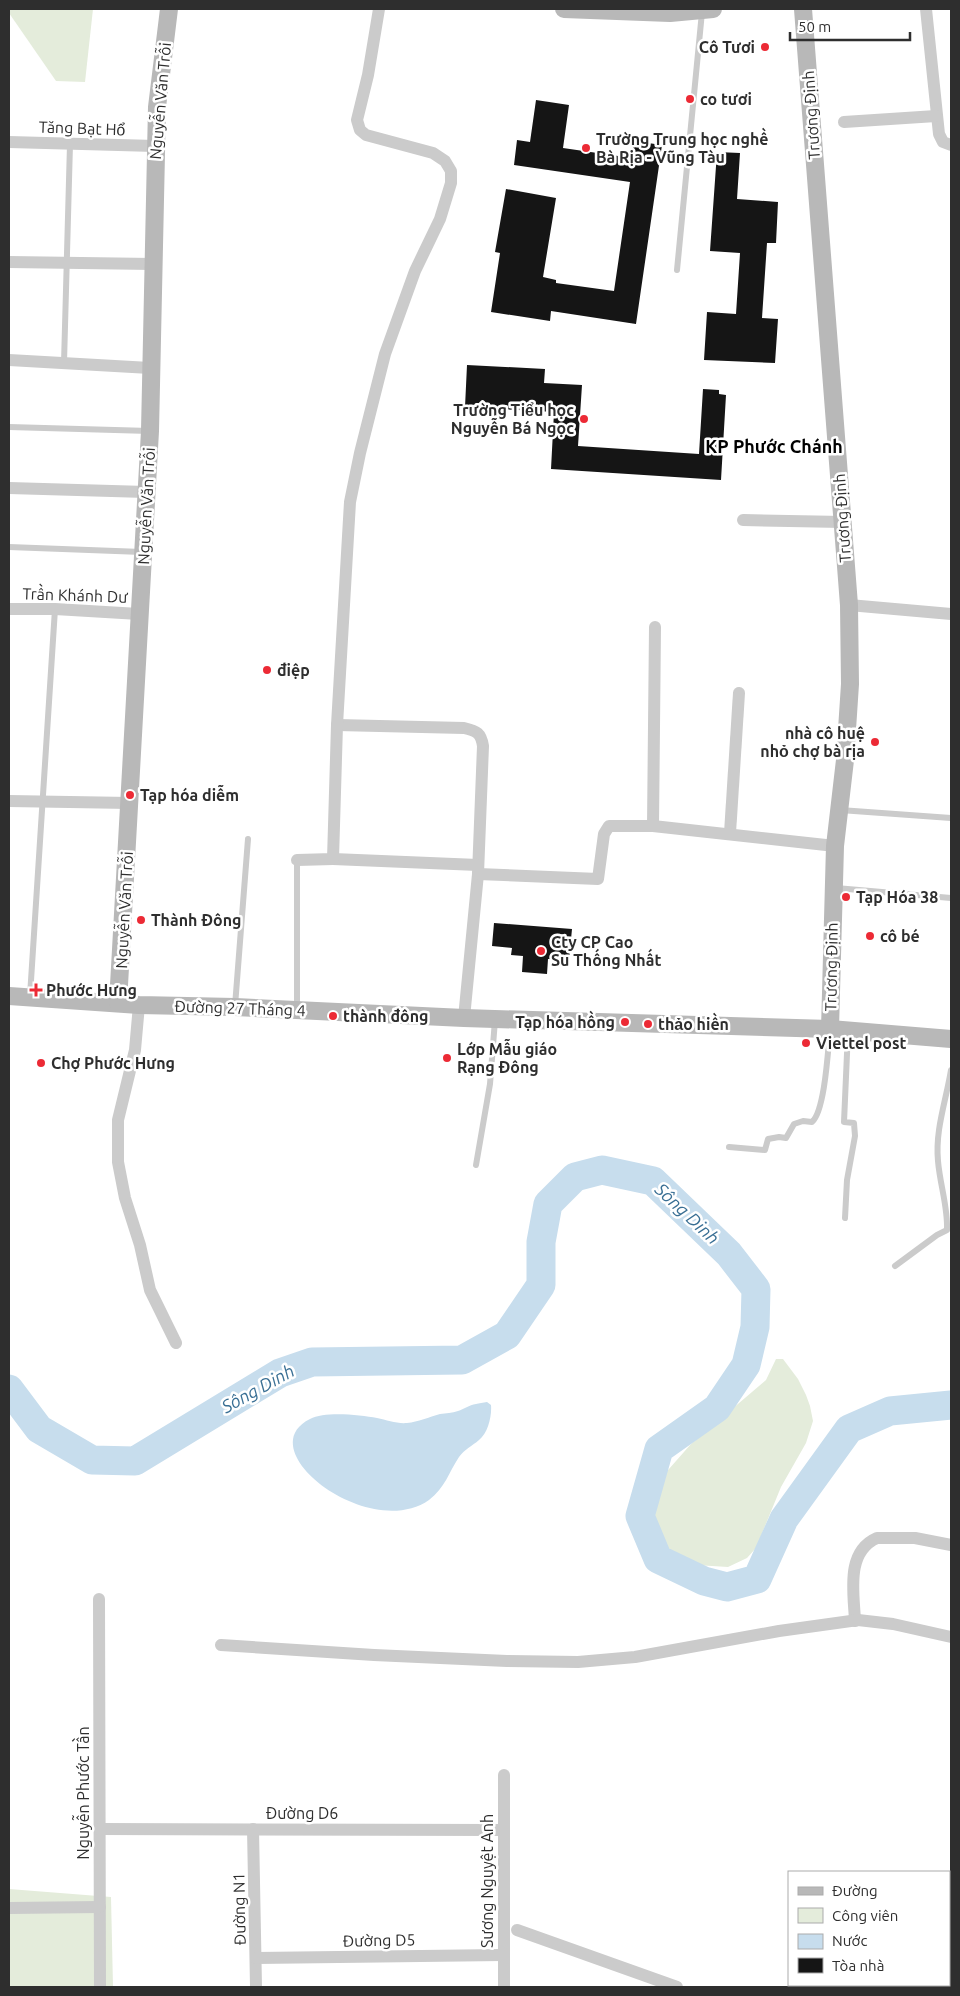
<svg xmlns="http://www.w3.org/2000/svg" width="960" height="1996" viewBox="0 0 960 1996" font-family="Ubuntu,sans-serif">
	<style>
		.green { fill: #e4ecdb }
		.water { fill: #c7dded }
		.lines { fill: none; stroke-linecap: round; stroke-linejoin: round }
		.river { stroke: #c7dded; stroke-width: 29 }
		.building { fill: #151515 }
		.lane { stroke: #cbcbcb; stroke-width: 6 }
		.street { stroke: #cbcbcb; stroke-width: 12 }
		.secondary { stroke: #b8b8b8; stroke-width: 18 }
		.poi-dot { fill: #ec2a35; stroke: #fff; stroke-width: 2 }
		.labels { text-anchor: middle; stroke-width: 5; stroke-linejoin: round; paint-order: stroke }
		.poi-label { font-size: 16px; font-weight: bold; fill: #2e2e2e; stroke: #fff; text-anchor: start }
		.street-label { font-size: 16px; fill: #2e2e2e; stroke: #fff }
		.neighbourhood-label { font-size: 18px; font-weight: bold; fill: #000; stroke: #fff }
		.water-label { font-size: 18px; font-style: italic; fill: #396f94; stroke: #fff }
	</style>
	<rect width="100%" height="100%" fill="#fff"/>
	<g class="green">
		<polygon points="9,9 93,9 85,82 56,81 9,13"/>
		<polygon points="776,1359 783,1359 798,1379 806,1395 810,1406 813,1421 806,1443 781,1487 756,1548 747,1558 728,1567 680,1564 672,1561 659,1548 650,1529 650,1504 654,1492 661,1478 691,1444 766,1380"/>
		<polygon points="9,1889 111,1897 113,1987 9,1987"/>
	</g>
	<path class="water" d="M487 1402 491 1405C492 1416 488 1433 479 1440 472 1446 465 1449 459 1457 449 1472 445 1488 429 1500 369 1542 248 1450 310 1419 325 1411 360 1415 377 1418 387 1420 397 1424 407 1423 418 1422 429 1417 440 1414 446 1413 452 1413 458 1411 464 1409 469 1405 476 1404 479 1403 483 1403 487 1402Z"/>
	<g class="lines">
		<polyline class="river" points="9,1389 39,1429 92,1460 135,1461 280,1373 312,1362 462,1360 507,1335 541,1285 541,1242 548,1204 575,1177 602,1170 653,1181 729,1254 756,1289 755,1327 746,1365 717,1408 659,1449 640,1516 658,1559 704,1581 727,1587 757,1579 784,1519 849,1429 890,1411 951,1405"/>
	</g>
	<g class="building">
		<polygon points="536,100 569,105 563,148 632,158 634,141 662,145 636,324 551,311 550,321 491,312 500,253 495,252 506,189 556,198 543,277 556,280 556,283 614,291 630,182 514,165 517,140 530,142"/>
		<polygon points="717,152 740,153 737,199 778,202 776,243 767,243 762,318 778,319 775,363 704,360 707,312 736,314 740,253 710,251"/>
		<polygon points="467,365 545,369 544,383 582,385 578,446 699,454 703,389 719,390 719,394 726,395 721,480 551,469 554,412 465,407"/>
		<polygon points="494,923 572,929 569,960 548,959 547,974 522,972 523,956 511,955 512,948 492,946"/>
	</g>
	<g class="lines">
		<g class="lane">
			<polyline points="677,270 702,12"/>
			<polyline points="64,363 70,144"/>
			<polyline points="9,427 150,431"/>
			<polyline points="9,547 142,552"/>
			<polyline points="840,810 951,818"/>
			<polyline points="297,860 297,1009"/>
			<polyline points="836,888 951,898"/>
			<polyline points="30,996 55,609"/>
			<polyline points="235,1006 248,839"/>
			<path d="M729 1147 765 1150 768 1139 779 1137 786 1138 794 1124 803 1121 812 1122C825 1111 828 1049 830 1030"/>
			<polyline points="476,1165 490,1084 495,1020"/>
			<polyline points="845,1218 847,1180 855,1136 854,1123 844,1122 848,1031"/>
			<path d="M895 1266 937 1235 947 1230C948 1207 940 1185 938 1161 935 1130 946 1101 951 1070"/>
		</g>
		<g class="street">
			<polyline points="926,9 939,134 943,142 951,145"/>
			<polyline points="844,122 936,116"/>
			<polyline points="9,142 155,146"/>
			<polyline points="9,262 153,264"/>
			<polyline points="9,360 150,368"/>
			<polyline points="9,488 146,492"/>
			<polyline points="743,520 843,522"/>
			<polyline points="849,605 951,614"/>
			<polyline points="9,609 55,609 139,614"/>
			<path d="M337 725 464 728C477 731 481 733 483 746L478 874 464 1018"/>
			<polyline points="9,801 130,803"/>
			<polyline points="653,826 655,627"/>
			<polyline points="730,833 739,693"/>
			<polyline points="333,859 478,865"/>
			<polyline points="297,860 333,859 337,725 350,502 360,453 385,354 415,271 440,219 451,183 451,171 445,161 433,153 366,135 360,130 357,120 368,75 379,9"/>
			<polyline points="478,874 598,879 604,834 609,826 653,826 835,846"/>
			<polyline points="139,1005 135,1050 118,1120 118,1162 125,1198 140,1245 150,1290 176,1343"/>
			<polyline points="99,1599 100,1987"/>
			<path d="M855 1621C854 1594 845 1552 877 1538H915L951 1545"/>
			<polyline points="221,1645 374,1655 507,1661 578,1662 635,1657 779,1631 858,1620 893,1624 951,1637"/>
			<polyline points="99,1829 504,1830"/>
			<polyline points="253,1829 256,1987"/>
			<polyline points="9,1908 100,1907"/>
			<polyline points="517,1930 677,1987"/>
			<polyline points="256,1958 503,1955"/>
			<polyline points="504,1987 504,1775"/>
		</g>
		<g class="secondary">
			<polyline points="564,9 670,13 713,9"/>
			<polyline points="803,9 849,605 850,684 845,760 835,846 830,1029"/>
			<polyline points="9,996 139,1005 235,1007 464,1018 830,1029 951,1039"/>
			<polyline points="118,1003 150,431 157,107 169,9"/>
		</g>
	</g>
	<g class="poi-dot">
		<circle cx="765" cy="47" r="5"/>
		<circle cx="690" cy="99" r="5"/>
		<circle cx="586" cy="148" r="5"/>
		<circle cx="584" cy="419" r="5"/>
		<circle cx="267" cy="670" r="5"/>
		<circle cx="875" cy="742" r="5"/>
		<circle cx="130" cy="795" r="5"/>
		<circle cx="846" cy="897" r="5"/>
		<circle cx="141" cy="920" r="5"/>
		<circle cx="870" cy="936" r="5"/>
		<circle cx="541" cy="951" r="5"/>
		<path d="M33.5 982.5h5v5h5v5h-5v5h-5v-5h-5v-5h5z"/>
		<circle cx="333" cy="1016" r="5"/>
		<circle cx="625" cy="1022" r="5"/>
		<circle cx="648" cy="1024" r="5"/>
		<circle cx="806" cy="1043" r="5"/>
		<circle cx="447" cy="1058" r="5"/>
		<circle cx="41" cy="1063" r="5"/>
	</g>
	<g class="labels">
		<g class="poi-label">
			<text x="755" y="53" text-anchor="end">Cô Tươi</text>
			<text x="700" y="105">co tươi</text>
			<text x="596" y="145">Trường Trung học nghề<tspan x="596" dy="18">Bà Rịa - Vũng Tàu</tspan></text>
			<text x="574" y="416" text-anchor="end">Trường Tiểu học<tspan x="574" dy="18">Nguyễn Bá Ngọc</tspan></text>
			<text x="277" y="676">điệp</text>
			<text x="865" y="739" text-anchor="end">nhà cô huệ<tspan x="865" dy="18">nhỏ chợ bà rịa</tspan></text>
			<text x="140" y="801">Tạp hóa diễm</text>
			<text x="856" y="903">Tạp Hóa 38</text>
			<text x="151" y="926">Thành Đông</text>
			<text x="880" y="942">cô bé</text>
			<text x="551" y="948">Cty CP Cao<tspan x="551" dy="18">Su Thống Nhất</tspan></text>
			<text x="46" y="996">Phước Hưng</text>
			<text x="343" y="1022">thành đông</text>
			<text x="615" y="1028" text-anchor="end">Tạp hóa hồng</text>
			<text x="658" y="1030">thảo hiền</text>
			<text x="816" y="1049">Viettel post</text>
			<text x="457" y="1055">Lớp Mẫu giáo<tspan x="457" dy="18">Rạng Đông</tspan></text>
			<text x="51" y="1069">Chợ Phước Hưng</text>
		</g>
		<g class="street-label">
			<text transform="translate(160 101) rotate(-85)" y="6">Nguyễn Văn Trỗi</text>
			<text transform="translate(811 115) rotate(-94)" y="6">Trương Định</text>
			<text transform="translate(82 128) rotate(2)" y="6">Tăng Bạt Hổ</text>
			<text transform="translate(146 506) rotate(-87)" y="6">Nguyễn Văn Trỗi</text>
			<text transform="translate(842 518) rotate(-94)" y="6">Trương Định</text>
			<text transform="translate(75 595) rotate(2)" y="6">Trần Khánh Dư</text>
			<text transform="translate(124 910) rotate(-87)" y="6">Nguyễn Văn Trỗi</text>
			<text transform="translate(831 967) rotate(-89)" y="6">Trương Định</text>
			<text transform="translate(240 1008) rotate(2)" y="6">Đường 27 Tháng 4</text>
			<text transform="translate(83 1793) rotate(-90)" y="6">Nguyễn Phước Tần</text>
			<text x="302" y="1819">Đường D6</text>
			<text transform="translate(487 1881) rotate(-90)" y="6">Sương Nguyệt Anh</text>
			<text transform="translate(239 1909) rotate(-91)" y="6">Đường N1</text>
			<text transform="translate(379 1940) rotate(-1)" y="6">Đường D5</text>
		</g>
		<g class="neighbourhood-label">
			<text x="774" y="453">KP Phước Chánh</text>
		</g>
		<g class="water-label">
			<text transform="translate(687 1214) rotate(43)" y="6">Sông Dinh</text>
			<text transform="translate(258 1389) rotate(-29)" y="6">Sông Dinh</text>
		</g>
	</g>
	<rect width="960" height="1996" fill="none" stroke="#2e2e2e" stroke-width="20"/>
	<rect x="788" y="1871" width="162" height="115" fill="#ffffff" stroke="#ababab"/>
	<rect x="798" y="1887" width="25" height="8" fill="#b8b8b8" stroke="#ababab"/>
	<text x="832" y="1896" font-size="15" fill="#2e2e2e">Đường</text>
	<rect x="798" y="1908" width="25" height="15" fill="#e4ecdb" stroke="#ababab"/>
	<text x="832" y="1921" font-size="15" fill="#2e2e2e">Công viên</text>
	<rect x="798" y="1934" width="25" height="15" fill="#c7dded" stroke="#ababab"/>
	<text x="832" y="1946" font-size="15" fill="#2e2e2e">Nước</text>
	<rect x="798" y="1958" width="25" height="15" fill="#151515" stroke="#ababab"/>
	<text x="832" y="1971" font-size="15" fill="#2e2e2e">Tòa nhà</text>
	<path d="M790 32v8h120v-8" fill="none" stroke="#2e2e2e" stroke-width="2.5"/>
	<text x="798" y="32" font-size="15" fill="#2e2e2e" stroke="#ffffff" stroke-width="4" paint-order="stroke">50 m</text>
</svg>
